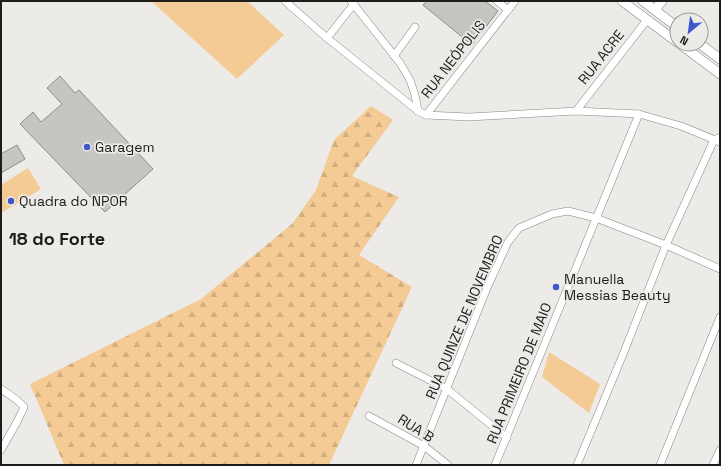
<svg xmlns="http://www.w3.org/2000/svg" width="721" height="466" viewBox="0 0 721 466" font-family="'Space Grotesk',sans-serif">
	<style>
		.green { fill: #f4cb95 }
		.forest { fill: url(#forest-firs) }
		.building { fill: #c7c5c2; stroke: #8f8d8a }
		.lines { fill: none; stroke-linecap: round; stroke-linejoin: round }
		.minor-casing { stroke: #888683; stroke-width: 8 }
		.secondary-casing { stroke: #888683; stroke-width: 10 }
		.minor { stroke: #fff; stroke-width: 7 }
		.secondary { stroke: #fff; stroke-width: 9 }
		.poi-dot { fill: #3e58cb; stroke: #edebe8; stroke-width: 1.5 }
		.labels { text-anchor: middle; stroke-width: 3.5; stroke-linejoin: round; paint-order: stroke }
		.street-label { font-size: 14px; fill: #1e1d1c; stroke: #edebe8 }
		.poi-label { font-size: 14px; fill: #1e1d1c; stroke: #edebe8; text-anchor: start }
		.district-label { font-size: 18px; font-weight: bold; fill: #1e1d1c; stroke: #edebe8 }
	</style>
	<defs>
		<pattern id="forest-firs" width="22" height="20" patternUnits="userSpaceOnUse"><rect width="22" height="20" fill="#f4cb95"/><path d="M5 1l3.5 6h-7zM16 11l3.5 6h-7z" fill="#d1ae80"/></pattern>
	</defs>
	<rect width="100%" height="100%" fill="#edebe8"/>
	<g class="green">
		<polygon points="151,1 247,1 284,35 237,79"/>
		<polygon points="28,168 41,189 1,213 1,185"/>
		<polygon points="549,352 600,384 589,413 542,377"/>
	</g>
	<polygon class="forest" points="371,106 393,120 352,176 399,197 359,255 412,287 329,465 64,465 30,384 201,299 293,223 316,190 334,140"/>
	<g class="building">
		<polygon points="427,1 485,1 498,11 472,45 423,5"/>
		<polygon points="60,76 75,93 79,90 153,169 105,212 20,124 33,112 41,122 62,104 47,88"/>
		<polygon points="17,145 25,159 1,173 1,154"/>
	</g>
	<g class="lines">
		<g class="minor-casing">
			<g id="minor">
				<polyline points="285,1 327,38 418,111 426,115 469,117 576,111 639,114 681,126 720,142"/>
				<polyline points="351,1 400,63 410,80 415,95 418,111"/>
				<polyline points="497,1 508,10"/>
				<polyline points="327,38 354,4"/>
				<polyline points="394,56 415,27"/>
				<polyline points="576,111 647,20"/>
				<polyline points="426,115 515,1"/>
				<polyline points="396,363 447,389 507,438"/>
				<polyline points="1,389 17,400 24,407 17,422 1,450"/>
				<polyline points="369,416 424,446 448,465"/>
				<polyline points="416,465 487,288 508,242 519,228 552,214 568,211 596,218 666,245 720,269"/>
				<polyline points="495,465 639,114"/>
				<polyline points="577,465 624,352 666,245 714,140 718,138"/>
				<polyline points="660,465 720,317"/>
				<polyline points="713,465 720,450"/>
			</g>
		</g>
		<g class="secondary-casing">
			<g id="secondary">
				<polyline points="622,1 677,42"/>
				<polyline points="643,1 677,27"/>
				<polyline points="655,10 662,1"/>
				<polyline points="680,44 720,74"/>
				<polyline points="700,44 720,59"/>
			</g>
		</g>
		<use href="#minor" class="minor"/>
		<use href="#secondary" class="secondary"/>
	</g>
	<g class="poi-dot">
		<circle cx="87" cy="147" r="4"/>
		<circle cx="11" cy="201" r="4"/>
		<circle cx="556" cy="287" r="4"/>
	</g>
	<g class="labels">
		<g class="street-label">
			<text transform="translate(601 57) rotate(-52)" y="5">RUA ACRE</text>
			<text transform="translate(453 59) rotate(-52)" y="5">RUA NEÓPOLIS</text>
			<text transform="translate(464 317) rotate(-67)" y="5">RUA QUINZE DE NOVEMBRO</text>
			<text transform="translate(519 373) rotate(-68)" y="5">RUA PRIMEIRO DE MAIO</text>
			<text transform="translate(416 428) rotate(32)" y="5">RUA B</text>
		</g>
		<g class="poi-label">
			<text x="95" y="152">Garagem</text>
			<text x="19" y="206">Quadra do NPOR</text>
			<text x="564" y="284">Manuella<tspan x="564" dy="16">Messias Beauty</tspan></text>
		</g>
		<g class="district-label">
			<text x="57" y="245">18 do Forte</text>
		</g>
	</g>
	<rect width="721" height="466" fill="none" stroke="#1e1d1c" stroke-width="4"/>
	<g transform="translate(689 32) rotate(209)"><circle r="19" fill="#edebe8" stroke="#9a9996"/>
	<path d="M0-3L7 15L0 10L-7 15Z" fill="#3e58cb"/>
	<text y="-6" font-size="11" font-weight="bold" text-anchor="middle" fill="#1e1d1c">N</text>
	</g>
</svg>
